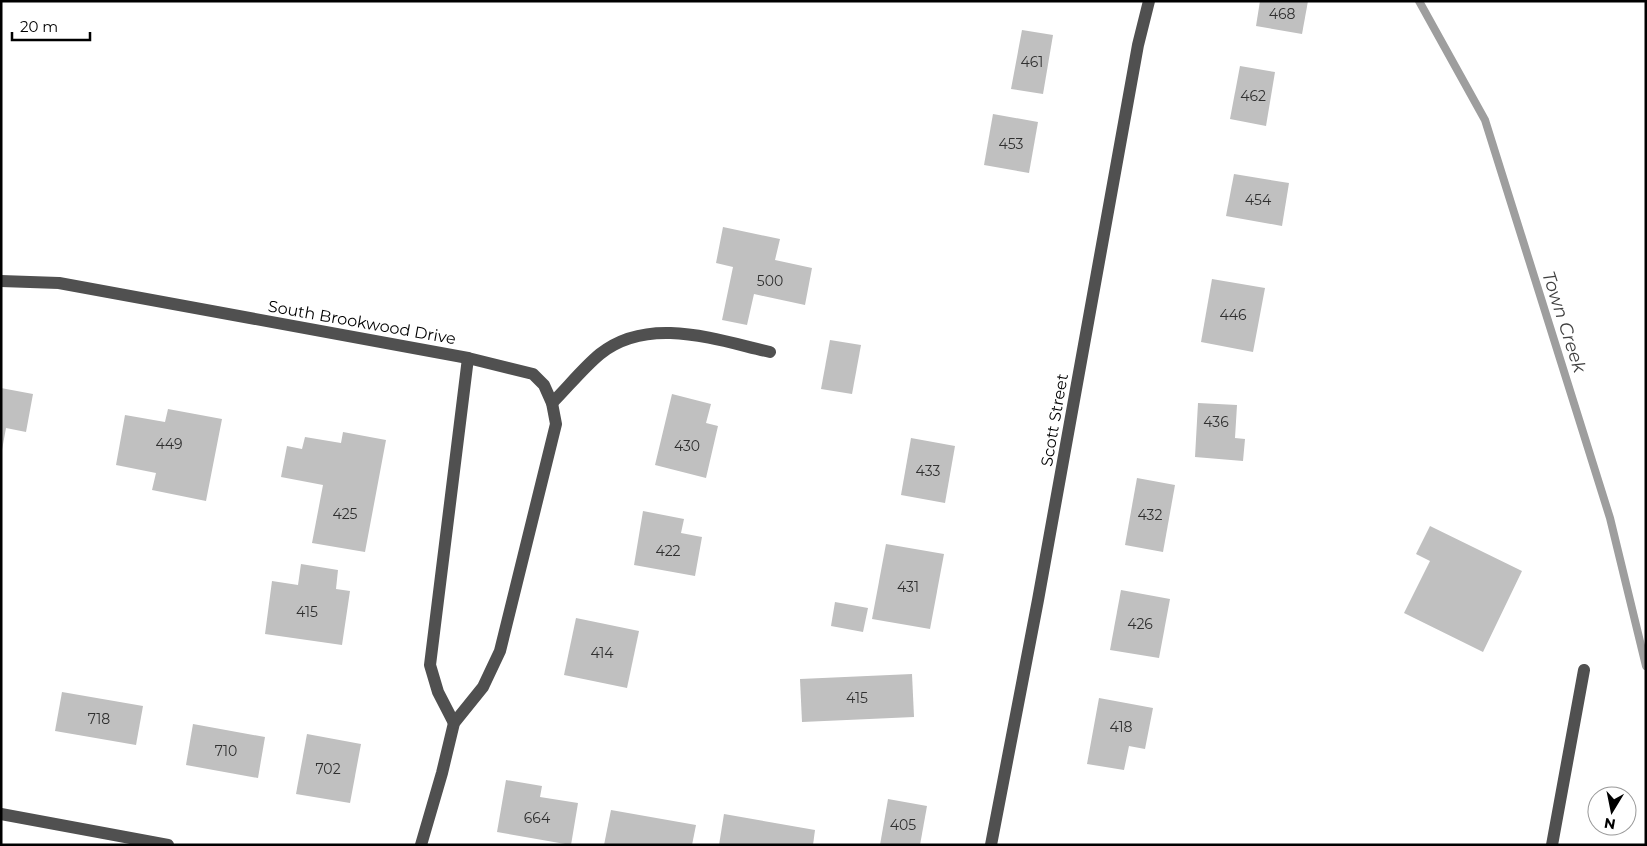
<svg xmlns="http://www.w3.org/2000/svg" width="1647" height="846" viewBox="0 0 1647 846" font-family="Montserrat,sans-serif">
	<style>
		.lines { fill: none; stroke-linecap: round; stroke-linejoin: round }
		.stream { stroke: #9e9e9e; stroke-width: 8 }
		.building { fill: #c0c0c0 }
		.minor { stroke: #505050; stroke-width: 12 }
		.labels { text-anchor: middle; stroke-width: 4; stroke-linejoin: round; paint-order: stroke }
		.number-label { font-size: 14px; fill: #303030 }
		.street-label { font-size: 16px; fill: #000; stroke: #fff }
		.water-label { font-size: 18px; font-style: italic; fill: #3f3f3f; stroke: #fff }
	</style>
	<rect width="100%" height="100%" fill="#fff"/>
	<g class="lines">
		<polyline class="stream" points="1419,1 1485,120 1610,518 1646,666"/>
	</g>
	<g class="building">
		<polygon points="1260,1 1308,1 1302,34 1256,26"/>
		<polygon points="1022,30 1053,35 1043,94 1011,89"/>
		<polygon points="1240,66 1275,72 1266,126 1230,119"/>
		<polygon points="993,114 1038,122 1029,173 984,165"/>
		<polygon points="1234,174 1289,183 1282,226 1226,216"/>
		<polygon points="723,227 780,239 775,260 812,268 805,305 754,294 747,325 722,320 733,267 716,263"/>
		<polygon points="1212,279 1265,288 1253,352 1201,342"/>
		<polygon points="830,340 861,345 852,394 821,389"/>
		<polygon points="1,388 33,394 26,432 6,428 2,450"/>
		<polygon points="672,394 711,404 706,423 718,426 706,478 655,465"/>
		<polygon points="1198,403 1237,405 1235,438 1245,439 1243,461 1195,457"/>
		<polygon points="168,409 222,419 206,501 152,490 156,473 116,465 125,415 165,422"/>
		<polygon points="343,432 386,440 365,552 312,543 323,485 281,477 287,446 302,449 305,437 341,443"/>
		<polygon points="911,438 955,446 945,503 901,495"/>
		<polygon points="1137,478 1175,485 1163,552 1125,545"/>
		<polygon points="643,511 684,519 681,533 702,537 695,576 634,565"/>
		<polygon points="1430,526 1522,571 1483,652 1404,613 1430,561 1416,554"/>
		<polygon points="886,544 944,554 930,629 872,619"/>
		<polygon points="301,564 338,570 336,589 350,591 342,645 265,634 272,581 298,585"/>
		<polygon points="1121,590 1170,599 1159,658 1110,650"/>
		<polygon points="835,602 868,608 863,632 831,626"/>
		<polygon points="576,618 639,631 627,688 564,675"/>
		<polygon points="912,674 914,717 802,722 800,679"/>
		<polygon points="62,692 143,706 136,745 55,731"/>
		<polygon points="1099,698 1153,708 1145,749 1129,746 1124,770 1087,764"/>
		<polygon points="193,724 265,737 258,778 186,765"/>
		<polygon points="307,734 361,744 350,803 296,794"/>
		<polygon points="506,780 542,786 540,797 578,803 571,845 497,832"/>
		<polygon points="888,799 927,806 920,845 880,845"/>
		<polygon points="611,810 696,825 692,845 604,845"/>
		<polygon points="724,814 815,830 813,845 719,845"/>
	</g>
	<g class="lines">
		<g class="minor">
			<polyline points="1,281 59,283 468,358 533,374 544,385 552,403 556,424 500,651 483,687 454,723 442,773 421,845"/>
			<path d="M552 403C568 387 583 368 600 354 649 315 716 340 770 352"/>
			<polyline points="454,723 438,692 430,665 468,358"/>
			<polyline points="1,814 168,845"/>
			<polyline points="991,845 1038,600 1138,45 1149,1"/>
			<polyline points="1552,845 1584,670"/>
		</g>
	</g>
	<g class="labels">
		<g class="number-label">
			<text x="1282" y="19">468</text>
			<text x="1032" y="67">461</text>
			<text x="1253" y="101">462</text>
			<text x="1011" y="149">453</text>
			<text x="1258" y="205">454</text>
			<text x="770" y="286">500</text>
			<text x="1233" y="320">446</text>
			<text x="1216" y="427">436</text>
			<text x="169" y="449">449</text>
			<text x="687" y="451">430</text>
			<text x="928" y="476">433</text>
			<text x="345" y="519">425</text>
			<text x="1150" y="520">432</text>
			<text x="668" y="556">422</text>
			<text x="908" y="592">431</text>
			<text x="307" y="617">415</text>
			<text x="1140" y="629">426</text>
			<text x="602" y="658">414</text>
			<text x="857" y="703">415</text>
			<text x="99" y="724">718</text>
			<text x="1121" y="732">418</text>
			<text x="226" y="756">710</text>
			<text x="328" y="774">702</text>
			<text x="537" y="823">664</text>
			<text x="903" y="830">405</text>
		</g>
		<g class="street-label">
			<text transform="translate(362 322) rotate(10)" y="6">South Brookwood Drive</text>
			<text transform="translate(1054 420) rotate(-80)" y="6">Scott Street</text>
		</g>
		<g class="water-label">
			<text transform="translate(1564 322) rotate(72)" y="6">Town Creek</text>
		</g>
	</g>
	<rect width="1647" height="846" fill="none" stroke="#000000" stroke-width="5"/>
	<g transform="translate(1612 811) rotate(190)"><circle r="24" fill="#ffffff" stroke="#999999"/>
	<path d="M0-4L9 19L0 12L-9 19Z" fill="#000000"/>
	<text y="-8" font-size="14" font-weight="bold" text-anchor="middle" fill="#000000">N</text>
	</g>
	<path d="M12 32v8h78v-8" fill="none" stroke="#000000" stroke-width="2.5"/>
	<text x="20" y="32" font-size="15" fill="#000000" stroke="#ffffff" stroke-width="4" paint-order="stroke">20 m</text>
</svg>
